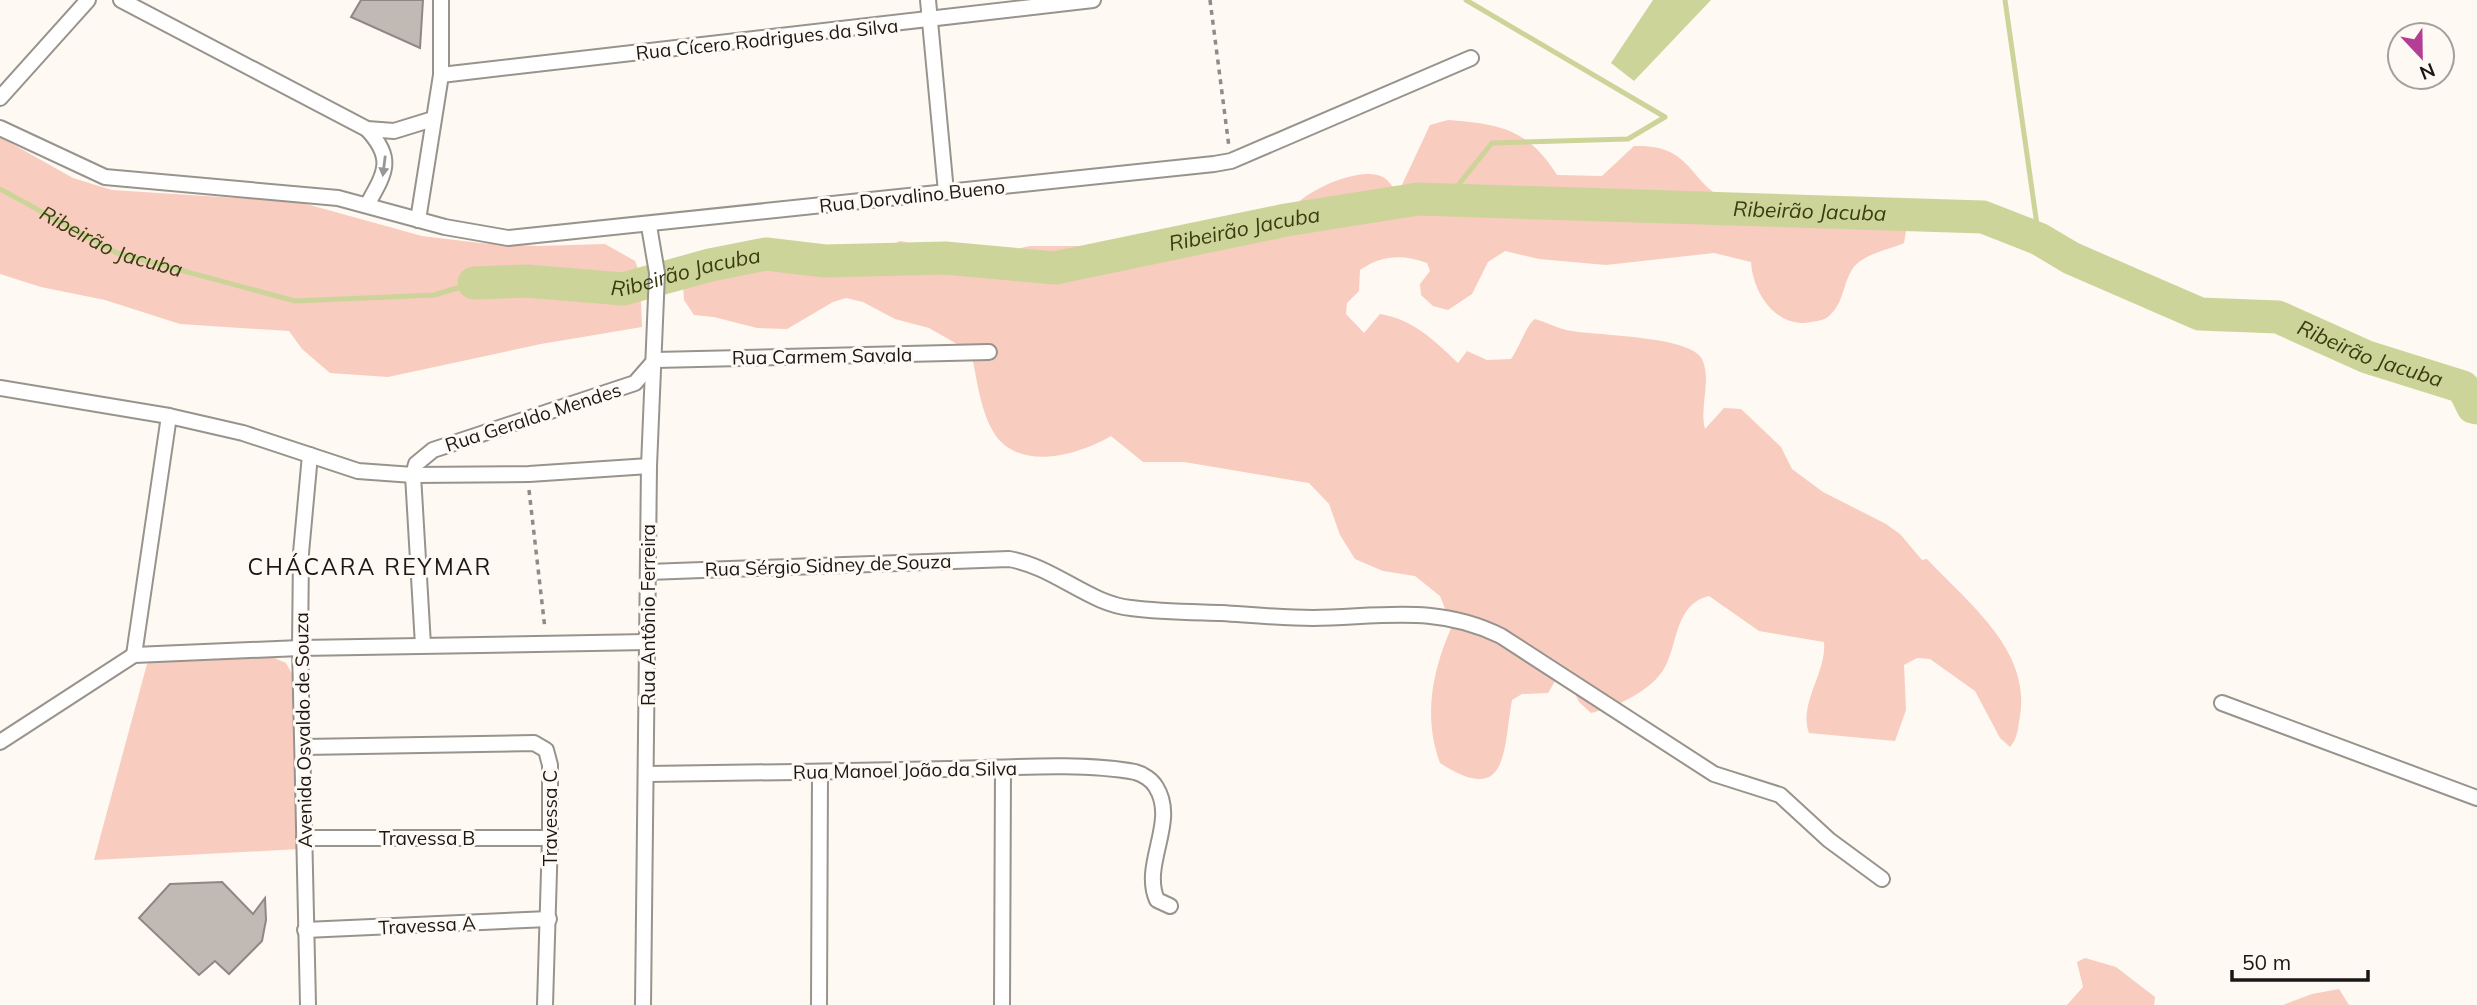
<svg xmlns="http://www.w3.org/2000/svg" width="2477" height="1005" viewBox="0 0 2477 1005" font-family="Mulish,sans-serif">
	<style>
		.green { fill: #f8ccbf }
		.water { fill: #cdd499 }
		.lines { fill: none; stroke-linecap: round; stroke-linejoin: round }
		.stream { stroke: #cdd499; stroke-width: 5 }
		.river { stroke: #cdd499; stroke-width: 33 }
		.building { fill: #c0b9b4; stroke: #8f8783; stroke-width: 2 }
		.minor-casing { stroke: #98938c; stroke-width: 18 }
		.path { stroke: #8f8b87; stroke-width: 3.5; stroke-dasharray: 5 5; stroke-linecap: butt }
		.minor { stroke: #fff; stroke-width: 14 }
		.oneway { fill: #989796 }
		.labels { text-anchor: middle; stroke-width: 6; stroke-linejoin: round; paint-order: stroke }
		.street-label { font-size: 19px; fill: #1a1816; stroke: #fef9f2 }
		.water-label { font-size: 21px; font-style: italic; fill: #393c0f; stroke: #fef9f2 }
		.quarter-label { font-size: 23px; letter-spacing: 2px; fill: #1a1816; stroke: #fef9f2 }
	</style>
	<rect width="100%" height="100%" fill="#fef9f2"/>
	<g class="green">
		<path d="M1448 120C1498 124 1528 128 1557 175L1602 176 1634 146C1697 144 1688 188 1733 202 1758 210 1787 200 1813 197 1834 195 1857 199 1878 199L1906 231 1904 243C1890 249 1870 253 1859 262 1843 274 1846 300 1831 314 1826 320 1818 321 1811 322 1777 329 1753 294 1751 262L1714 253 1606 265 1539 259 1505 251 1488 262 1472 294 1448 310 1433 306 1421 295 1420 284 1430 271 1427 263C1402 254 1382 255 1360 270L1359 291 1347 303 1346 314 1364 333 1380 314C1413 319 1435 341 1458 363L1467 351 1487 360 1511 359C1519 348 1527 324 1535 319 1545 322 1555 327 1566 330 1592 336 1690 335 1702 359 1712 381 1699 407 1705 429L1724 408 1741 409 1781 447 1792 469 1823 492 1886 524 1900 534 1922 560 1927 559C1968 603 2031 650 2020 716 2018 727 2018 738 2010 747L2000 738 1975 691 1930 659 1917 658 1904 665 1906 710 1895 741 1809 733C1798 704 1827 672 1824 642L1759 631 1709 596C1675 604 1678 643 1665 667 1652 691 1616 707 1591 713L1579 702 1563 668 1548 693 1522 694 1512 700C1503 752 1508 807 1440 763 1423 717 1432 671 1452 626L1440 596 1415 576 1383 571 1355 559 1340 535 1329 504 1309 483 1184 462H1143L1111 436C1080 454 1023 472 996 436 980 413 977 378 971 352L929 328 895 319 863 302 846 298 833 302 787 329 757 328 714 317 694 315 684 300 683 286C717 250 797 274 840 266 860 262 882 249 900 241 920 244 934 257 954 259L963 251 962 248 998 253 1030 246H1124L1160 249 1214 239 1291 210C1304 191 1360 165 1383 177 1387 179 1391 185 1395 189L1401 187 1430 125Z"/>
		<polygon points="0,137 73,178 112,190 299,202 422,236 480,243 538,246 605,244 635,261 640,274 642,327 541,344 388,377 330,373 302,349 289,331 180,324 105,300 41,287 0,274"/>
		<polygon points="267,655 286,663 297,683 299,849 94,860 147,664 155,658"/>
		<polygon points="2085,958 2116,967 2155,997 2154,1005 2067,1005 2083,987 2077,962"/>
		<polygon points="2339,989 2349,1005 2283,1005 2312,994"/>
	</g>
	<polygon class="water" points="1653,0 1711,0 1634,81 1611,63"/>
	<g class="lines">
		<g class="stream">
			<polyline points="2005,0 2039,239"/>
			<path id="s1" d="M0 189 117 253 295 301 434 295 474 283"/>
			<polyline points="1446,200 1492,143 1628,139 1665,117 1466,0"/>
		</g>
		<path class="river" id="s2" d="M474 283 526 281 623 289 710 265 766 254 825 261 945 258 1055 268 1286 220 1418 199 1983 217 2039 239 2071 258 2200 314 2278 317 2367 357 2463 387 2473 407 2477 408"/>
	</g>
	<g class="building">
		<polygon points="361,0 423,0 420,48 351,17"/>
		<polygon points="222,882 253,914 265,898 266,920 262,941 229,974 215,961 199,975 139,918 170,884"/>
	</g>
	<g class="lines">
		<g class="minor-casing">
			<g id="minor">
				<polyline points="121,0 367,129 394,131 433,119"/>
				<polyline points="928,0 946,192"/>
				<polyline points="441,75 1093,0"/>
				<polyline points="0,98 88,0"/>
				<polyline points="0,128 105,177 338,198 445,227 508,238 1214,164 1231,161 1471,58"/>
				<path d="M367 129C395 159 385 173 367 205"/>
				<polyline points="418,220 441,75 441,0"/>
				<polyline points="0,388 169,416 243,433 358,471 413,475 529,474 649,466"/>
				<path d="M648 572 1009 559C1055 567 1089 604 1131 608 1161 612 1192 612 1222 613 1252 615 1283 618 1313 618 1381 617 1437 604 1501 636L1714 774 1780 795 1829 840 1882 879"/>
				<polyline points="423,645 413,475 416,464 433,450 635,383 655,360 989,352"/>
				<polyline points="134,655 169,416"/>
				<polyline points="2222,703 2477,798"/>
				<polyline points="0,742 134,655 300,648 648,642"/>
				<polyline points="304,747 534,743 546,750 550,765 550,838 545,1005"/>
				<path d="M648 774C749 773 849 771 950 769 1007 768 1080 762 1135 772 1143 774 1152 780 1156 787 1178 822 1141 864 1157 900L1170 906"/>
				<polyline points="304,838 550,838"/>
				<polyline points="305,930 549,919"/>
				<polyline points="308,1005 300,648 301,553 310,455"/>
				<polyline points="643,1005 649,466 657,273 649,226"/>
				<polyline points="819,1005 820,772"/>
				<polyline points="1002,1005 1003,768"/>
			</g>
		</g>
		<g class="path">
			<polyline points="1210,0 1229,147"/>
			<polyline points="529,490 545,629"/>
		</g>
		<use href="#minor" class="minor"/>
	</g>
	<defs><path id="oneway-solid" d="M-6-.8H1V-3.2L6.5 0L1 3.2V.8H-6Z" transform="scale(1.75)"/></defs>
	<use class="oneway" href="#oneway-solid" transform="translate(384 166) rotate(97)"/>
	<g class="labels">
		<g class="street-label">
			<text transform="translate(767 39) rotate(-6)" y="7">Rua Cícero Rodrigues da Silva</text>
			<text transform="translate(912 196) rotate(-6)" y="7">Rua Dorvalino Bueno</text>
			<text transform="translate(822 356) rotate(-1)" y="7">Rua Carmem Savala</text>
			<text transform="translate(533 417) rotate(-18)" y="7">Rua Geraldo Mendes</text>
			<text transform="translate(828 565) rotate(-2)" y="7">Rua Sérgio Sidney de Souza</text>
			<text transform="translate(648 615) rotate(-90)" y="7">Rua Antônio Ferreira</text>
			<text transform="translate(303 730) rotate(-91)" y="7">Avenida Osvaldo de Souza</text>
			<text transform="translate(905 770) rotate(-1)" y="7">Rua Manoel João da Silva</text>
			<text transform="translate(550 818) rotate(-90)" y="7">Travessa C</text>
			<text x="427" y="845">Travessa B</text>
			<text transform="translate(427 925) rotate(-3)" y="7">Travessa A</text>
		</g>
		<g class="water-label">
			<text dy="7" stroke="none"><textPath href="#s2" startOffset="1348">Ribeirão Jacuba</textPath></text>
			<text dy="7" stroke="none"><textPath href="#s2" startOffset="780">Ribeirão Jacuba</textPath></text>
			<text dy="7" stroke="none"><textPath href="#s1" startOffset="124">Ribeirão Jacuba</textPath></text>
			<text dy="7" stroke="none"><textPath href="#s2" startOffset="214">Ribeirão Jacuba</textPath></text>
			<text dy="7" stroke="none"><textPath href="#s2" startOffset="1937">Ribeirão Jacuba</textPath></text>
		</g>
		<g class="quarter-label">
			<text x="370" y="575">CHÁCARA REYMAR</text>
		</g>
	</g>
	<g transform="translate(2421 56) rotate(158)"><circle r="33" fill="#fef9f2" stroke="#a39f9a" stroke-width="2"/>
	<path d="M0-5L12 26L0 18L-12 26Z" fill="#b33e96"/>
	<text y="-10" font-size="19" font-weight="bold" text-anchor="middle" fill="#1a1816">N</text>
	</g>
	<path d="M2232 970v10h136v-10" fill="none" stroke="#1a1816" stroke-width="3.5"/>
	<text x="2242" y="970" font-size="21" fill="#1a1816" stroke="#fef9f2" stroke-width="5" paint-order="stroke">50 m</text>
</svg>
